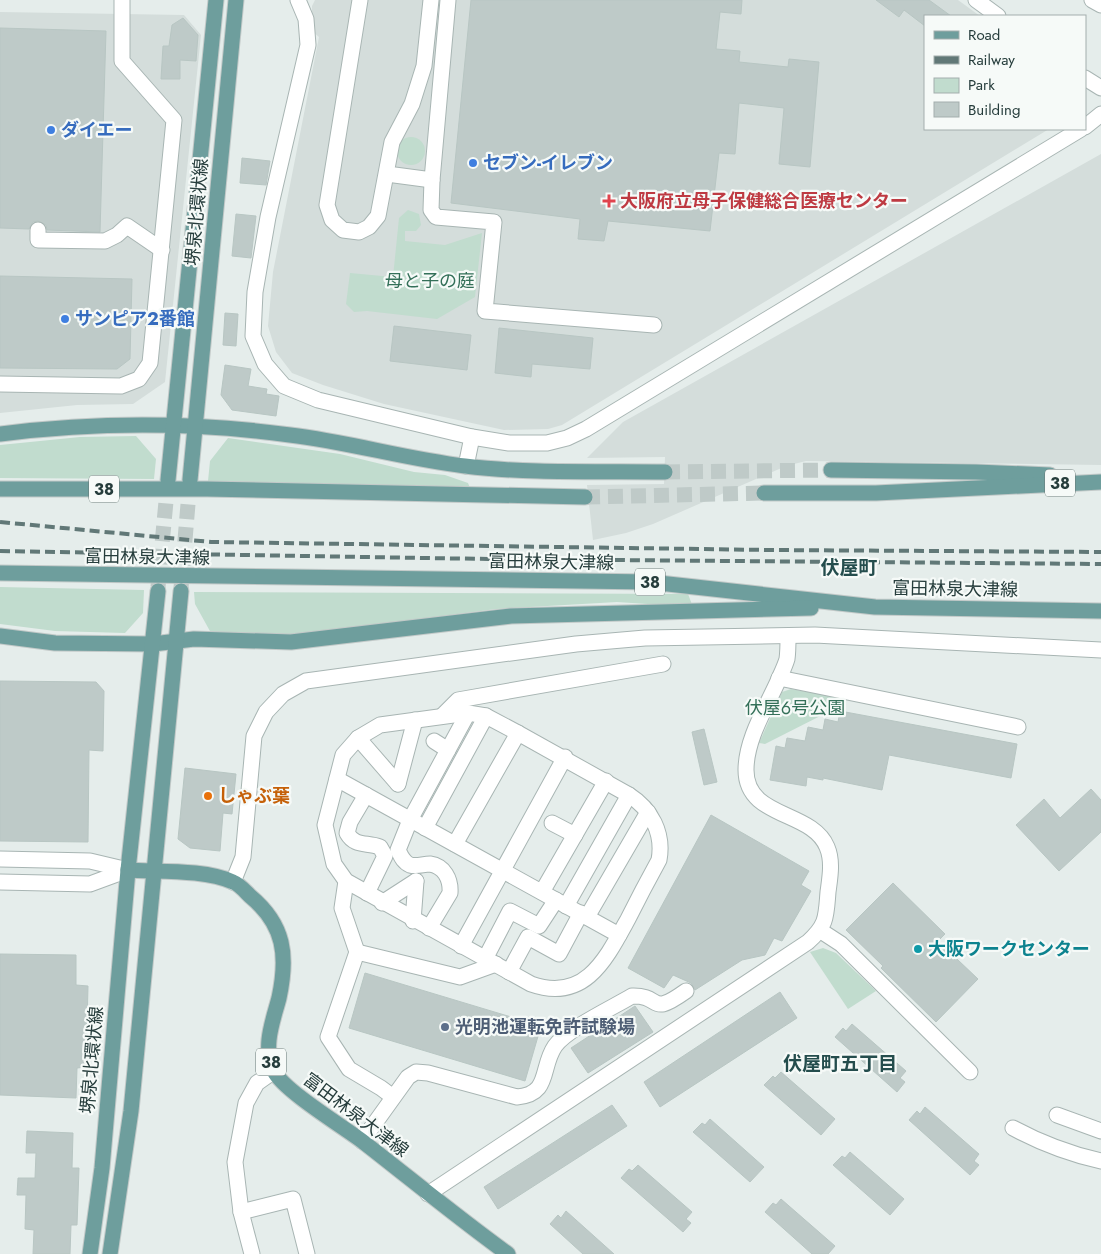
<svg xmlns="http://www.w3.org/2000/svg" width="1101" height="1254" viewBox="0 0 1101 1254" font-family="Jost,'Noto Sans JP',sans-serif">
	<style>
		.built { fill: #d4dddb }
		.green { fill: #c1dcce }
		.building { fill: #becac8; stroke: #b8c6c3 }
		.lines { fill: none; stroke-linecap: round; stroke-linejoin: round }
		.major-tunnel { stroke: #bfcac8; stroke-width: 15; stroke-dasharray: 15 8; stroke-linecap: butt }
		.minor-casing { stroke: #a8b5b3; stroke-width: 17 }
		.major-casing { stroke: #c2c9c8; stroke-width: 17 }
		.minor { stroke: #fff; stroke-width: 15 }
		.major { stroke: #6e9e9d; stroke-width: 15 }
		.rail { stroke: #617877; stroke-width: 4; stroke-dasharray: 10 5; stroke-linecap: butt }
		.shop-dot { fill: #3f7fe0; stroke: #f6faf8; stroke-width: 2 }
		.health-dot { fill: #e0444e; stroke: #f6faf8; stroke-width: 2 }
		.food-dot { fill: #e8710a; stroke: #f6faf8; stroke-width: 2 }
		.culture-dot { fill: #0f9aa8; stroke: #f6faf8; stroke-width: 2 }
		.service-dot { fill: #5c6f8a; stroke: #f6faf8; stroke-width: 2 }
		.labels { text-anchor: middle; stroke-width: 4.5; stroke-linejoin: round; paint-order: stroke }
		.shield { fill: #f6faf8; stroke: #647674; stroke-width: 1 }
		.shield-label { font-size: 16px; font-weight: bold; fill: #263d3c }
		.shop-label { font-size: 18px; font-weight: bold; fill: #366cbe; stroke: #f6faf8; text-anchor: start }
		.health-label { font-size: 18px; font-weight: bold; fill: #be3a42; stroke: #f6faf8; text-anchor: start }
		.street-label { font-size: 18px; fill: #263d3c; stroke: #f6faf8 }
		.park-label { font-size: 18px; fill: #347059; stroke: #f6faf8 }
		.food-label { font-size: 18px; font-weight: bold; fill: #c56008; stroke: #f6faf8; text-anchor: start }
		.culture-label { font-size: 18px; font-weight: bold; fill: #0d838f; stroke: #f6faf8; text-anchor: start }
		.service-label { font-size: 18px; font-weight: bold; fill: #4e5e75; stroke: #f6faf8; text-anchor: start }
		.neighbourhood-label { font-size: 19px; font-weight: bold; fill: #244d4d; stroke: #f6faf8 }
	</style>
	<rect width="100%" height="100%" fill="#e5edeb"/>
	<g class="built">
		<polygon points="315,0 958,0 980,16 925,16 925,129 1049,129 562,425 548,429 504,430 384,404 323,385 292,373 276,352 268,326 273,272 319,37 312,31 312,6"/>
		<polygon points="0,12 184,15 201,35 165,382 133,404 77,405 0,413"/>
		<polygon points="1101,154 1101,465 806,461 786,466 653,524 626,533 593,540 587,485 664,484 665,457 587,458 623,422"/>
	</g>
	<g class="green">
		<circle cx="411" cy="151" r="14"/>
		<polygon points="408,210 419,214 421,225 416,231 405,231 405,241 445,245 482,233 475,297 437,319 367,311 354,312 346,304 350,273 393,277 399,218"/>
		<polygon points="136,436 156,459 154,479 0,478 0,445 80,437"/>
		<polygon points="228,438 340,454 414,472 445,475 468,483 470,488 208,481 210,461"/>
		<polygon points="0,587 144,590 143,613 125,633 55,631 0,624"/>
		<polygon points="194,592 688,594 693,607 617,602 496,609 281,637 211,633 195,604"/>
		<polygon points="791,689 843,698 842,705 765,744 759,743 782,692"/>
		<polygon points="823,948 836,953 876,991 848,1009 810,952"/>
	</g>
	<g class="building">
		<polygon points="471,0 742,0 741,14 720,12 716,49 740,51 739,62 788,67 789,59 819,62 810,167 779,164 784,108 739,103 735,154 719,153 710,231 608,221 604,241 578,239 580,219 451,203"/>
		<polygon points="876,0 929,0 951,16 925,16 925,26 904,10 899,17"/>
		<polygon points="183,18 198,35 196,61 180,60 180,79 161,79 163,46 169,46 172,25"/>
		<polygon points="0,28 106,31 100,232 47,230 46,225 38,221 33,222 29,229 0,228"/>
		<polygon points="242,158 270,161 266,185 240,183"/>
		<polygon points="236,214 256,216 251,258 232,256"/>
		<polygon points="0,276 132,279 130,359 117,369 0,368"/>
		<polygon points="225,313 238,314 236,346 223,345"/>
		<polygon points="394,326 471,335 467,370 390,361"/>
		<polygon points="499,328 593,338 590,369 532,364 531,377 495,373"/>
		<polygon points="225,365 251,369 248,386 267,389 266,394 279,396 276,416 232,410 221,395"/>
		<polygon points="0,681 96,682 104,691 103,751 89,750 88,842 0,841"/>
		<polygon points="840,711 1017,744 1011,778 889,755 882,790 823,778 823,780 807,777 806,786 770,780 776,746 785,748 787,738 805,741 808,727 823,730 825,719 838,722"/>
		<polygon points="704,729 717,782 704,785 692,732"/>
		<polygon points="185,768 236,774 232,814 223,813 220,851 190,848 178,839"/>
		<polygon points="1091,789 1101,800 1101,832 1059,871 1016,825 1044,799 1060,818"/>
		<polygon points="711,815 809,871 801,885 811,891 782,941 774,938 765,955 742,960 695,990 691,983 673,975 664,988 628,968"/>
		<polygon points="893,883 945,934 938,941 978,979 936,1022 881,968 883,966 846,930"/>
		<polygon points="0,954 76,955 76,985 88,986 86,1067 77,1068 76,1098 0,1095"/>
		<polygon points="365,973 541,1026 525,1081 349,1028"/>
		<polygon points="780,992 797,1018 660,1107 644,1082"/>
		<polygon points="635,1006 653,1032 588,1073 571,1048"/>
		<polygon points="852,1024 906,1071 900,1078 905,1082 897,1092 835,1037 843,1028 846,1031"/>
		<polygon points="781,1072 835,1119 821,1135 764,1085 773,1076 775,1078"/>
		<polygon points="612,1105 627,1126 498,1209 484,1187"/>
		<polygon points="925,1107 979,1154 974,1161 979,1165 970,1175 909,1120 917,1111 920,1114"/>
		<polygon points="710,1119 764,1167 750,1182 693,1132 702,1123 705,1125"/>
		<polygon points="27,1131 73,1133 72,1168 79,1168 77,1225 71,1225 70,1254 33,1254 34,1230 25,1229 26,1195 17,1195 18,1178 35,1178 36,1153 26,1153"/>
		<polygon points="850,1152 904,1199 890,1215 833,1165 842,1156 845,1158"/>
		<polygon points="638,1165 692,1212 686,1219 691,1223 683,1232 621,1178 629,1169 632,1171"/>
		<polygon points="781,1199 835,1246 828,1254 812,1254 765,1212 773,1203 776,1205"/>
		<polygon points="566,1211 614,1254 583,1254 550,1224 558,1215 561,1218"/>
	</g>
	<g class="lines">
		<g class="major-tunnel">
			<polyline points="665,472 831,470"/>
			<polyline points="585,497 764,493"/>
			<polyline points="158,587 168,480"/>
			<polyline points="181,588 190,480"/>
		</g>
		<g class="minor-casing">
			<g id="minor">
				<polyline points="298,0 306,19 308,45 268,217 255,292 253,336 265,364 284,386 318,400 472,437 509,443 547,443 567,438 586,429 1081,129"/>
				<polyline points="360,0 327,205 332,220 343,230 359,232 369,227 378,216 392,142 412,104 424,66 431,0"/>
				<polyline points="976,0 998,16"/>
				<polyline points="1092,0 1101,5"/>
				<polyline points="1085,78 1101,88"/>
				<polyline points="1085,127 1101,114"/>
				<polyline points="387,174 432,180 448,0"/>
				<polyline points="432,180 431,210 436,217 494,222 485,311 654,325"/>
				<polyline points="38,230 38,240 105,241 117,235 127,226 162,250"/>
				<polyline points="0,384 121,386 139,379 150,363 174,120 122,61 122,0"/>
				<polyline points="466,466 472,437"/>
				<polyline points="779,678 1018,727"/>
				<path d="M468 713 486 716 518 733 629 795C651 809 664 833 659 860 648 880 638 899 628 919 606 959 585 1003 531 984L346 881 334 864 325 825 343 755 358 738 380 725Z"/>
				<polyline points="443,715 458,700 663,664"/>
				<polyline points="358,738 398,784"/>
				<polyline points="434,741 448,750"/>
				<polyline points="337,779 619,935"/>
				<polyline points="398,784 415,720"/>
				<path d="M366 795 350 822 347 833C355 847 366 842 380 847L385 856 367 893"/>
				<polyline points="552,823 575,835"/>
				<polyline points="425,828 486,716"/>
				<polyline points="455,844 518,733"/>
				<polyline points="0,859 90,861 128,870"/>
				<polyline points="346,881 342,908 357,952 328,1037 349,1069 381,1088 393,1097"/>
				<polyline points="0,882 90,884 128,870"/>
				<polyline points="233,882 243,857 254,736 266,712 283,694 306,681 576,644 645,638 815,635 1101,650"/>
				<polyline points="542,892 606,781"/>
				<polyline points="382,903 416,881"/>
				<polyline points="566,906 629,795"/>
				<polyline points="587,917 648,812"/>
				<polyline points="413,921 416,881"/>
				<path d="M429 928 450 893C451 879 444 866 430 864 423 864 417 867 410 865 403 862 401 856 398 850L410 820 468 713"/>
				<polyline points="821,931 841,944 970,1072"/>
				<polyline points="461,946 565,757"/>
				<polyline points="357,952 460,977 496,964"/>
				<polyline points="485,959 510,911 539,926 556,900"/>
				<polyline points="509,972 528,937 559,954 581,913"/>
				<polyline points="1057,1115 1101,1131"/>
				<path d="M1013 1128C1041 1143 1070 1154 1101 1161"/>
				<path d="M362 1141 408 1077 416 1072 428 1073 517 1097C551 1094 540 1068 555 1046 567 1029 612 1008 632 996 663 995 648 1018 686 991"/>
				<path d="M428 1194 808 942C827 925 826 917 828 892 830 877 833 861 827 847 812 810 746 819 746 770 746 739 766 708 778 681 781 674 785 666 787 659 788 652 788 644 788 637"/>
				<polyline points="241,1212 293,1199 307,1254"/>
				<polyline points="252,1254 241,1212 235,1162 246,1103 257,1083 274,1071"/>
			</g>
		</g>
		<g class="major-casing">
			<g id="major">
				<path d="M0 434C96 422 195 422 290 435 349 442 406 459 465 466 531 474 599 471 665 472"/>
				<polyline points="831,470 976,472 1050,475"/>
				<polyline points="168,480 216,0"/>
				<polyline points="190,480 236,0"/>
				<polyline points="0,489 207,489 585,497"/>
				<polyline points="764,493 876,493 1101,482"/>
				<polyline points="0,573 650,582 875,607 1101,611"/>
				<polyline points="0,636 55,643 153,644 194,639 291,642 511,616 811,608"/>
				<path d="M128 870C158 872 205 869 233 882 239 884 245 891 250 896 285 925 288 956 279 998 273 1021 262 1047 274 1071 283 1090 342 1126 362 1141 411 1179 458 1218 508 1254"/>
				<polyline points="90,1254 102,1168 128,870 158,591"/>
				<polyline points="110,1254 131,1111 181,591"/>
			</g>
		</g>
		<use href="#minor" class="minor"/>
		<use href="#major" class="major"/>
		<g class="rail">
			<polyline points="0,522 211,542 769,550 1101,552"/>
			<polyline points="0,551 488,559 1101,564"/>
		</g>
	</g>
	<g class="shop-dot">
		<circle cx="51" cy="130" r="5"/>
		<circle cx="473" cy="163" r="5"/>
		<circle cx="65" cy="319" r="5"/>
	</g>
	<path class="health-dot" d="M606.5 193.5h5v5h5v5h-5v5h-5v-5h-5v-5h5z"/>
	<circle class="food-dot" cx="208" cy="796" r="5"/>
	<circle class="culture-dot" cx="918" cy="949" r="5"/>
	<circle class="service-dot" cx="445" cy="1027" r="5"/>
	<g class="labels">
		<g class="shield">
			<rect x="1045" y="469.5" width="30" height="27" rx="4"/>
			<rect x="89" y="475.5" width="30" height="27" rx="4"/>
			<rect x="635" y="568.5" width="30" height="27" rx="4"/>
			<rect x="256" y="1048.5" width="30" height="27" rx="4"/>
		</g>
		<g class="shield-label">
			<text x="1060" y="489">38</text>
			<text x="104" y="495">38</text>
			<text x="650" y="588">38</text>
			<text x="271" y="1068">38</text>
		</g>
		<g class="shop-label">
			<text x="61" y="136">ダイエー</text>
			<text x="483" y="169">セブン-イレブン</text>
			<text x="75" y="325">サンピア2番館</text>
		</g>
		<g class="health-label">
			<text x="620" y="207">大阪府立母子保健総合医療センター</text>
		</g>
		<g class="street-label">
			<text transform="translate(197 212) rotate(-85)" y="6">堺泉北環状線</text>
			<text transform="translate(147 557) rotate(1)" y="6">富田林泉大津線</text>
			<text transform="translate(551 562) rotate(1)" y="6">富田林泉大津線</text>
			<text transform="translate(955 589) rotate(1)" y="6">富田林泉大津線</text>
			<text transform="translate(92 1060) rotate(-85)" y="6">堺泉北環状線</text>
			<text transform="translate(356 1115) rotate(37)" y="6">富田林泉大津線</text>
		</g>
		<g class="park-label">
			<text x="430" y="287">母と子の庭</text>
			<text x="795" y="714">伏屋６号公園</text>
		</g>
		<g class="food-label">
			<text x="218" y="802">しゃぶ葉</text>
		</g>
		<g class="culture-label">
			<text x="928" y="955">大阪ワークセンター</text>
		</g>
		<g class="service-label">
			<text x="455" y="1033">光明池運転免許試験場</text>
		</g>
		<g class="neighbourhood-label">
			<text x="849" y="574">伏屋町</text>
			<text x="840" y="1070">伏屋町五丁目</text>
		</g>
	</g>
	<rect x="924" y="15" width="162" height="115" fill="#f6faf8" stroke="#a3aead"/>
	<rect x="934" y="31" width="25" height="8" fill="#6e9e9d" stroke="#a3aead"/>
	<text x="968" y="40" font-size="15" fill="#263d3c">Road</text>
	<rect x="934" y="56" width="25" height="8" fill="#617877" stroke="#a3aead"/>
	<text x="968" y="65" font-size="15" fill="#263d3c">Railway</text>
	<rect x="934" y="78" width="25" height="15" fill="#c1dcce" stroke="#a3aead"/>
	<text x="968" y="90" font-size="15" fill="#263d3c">Park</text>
	<rect x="934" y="102" width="25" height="15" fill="#becac8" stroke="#a3aead"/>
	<text x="968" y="115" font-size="15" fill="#263d3c">Building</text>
</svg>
